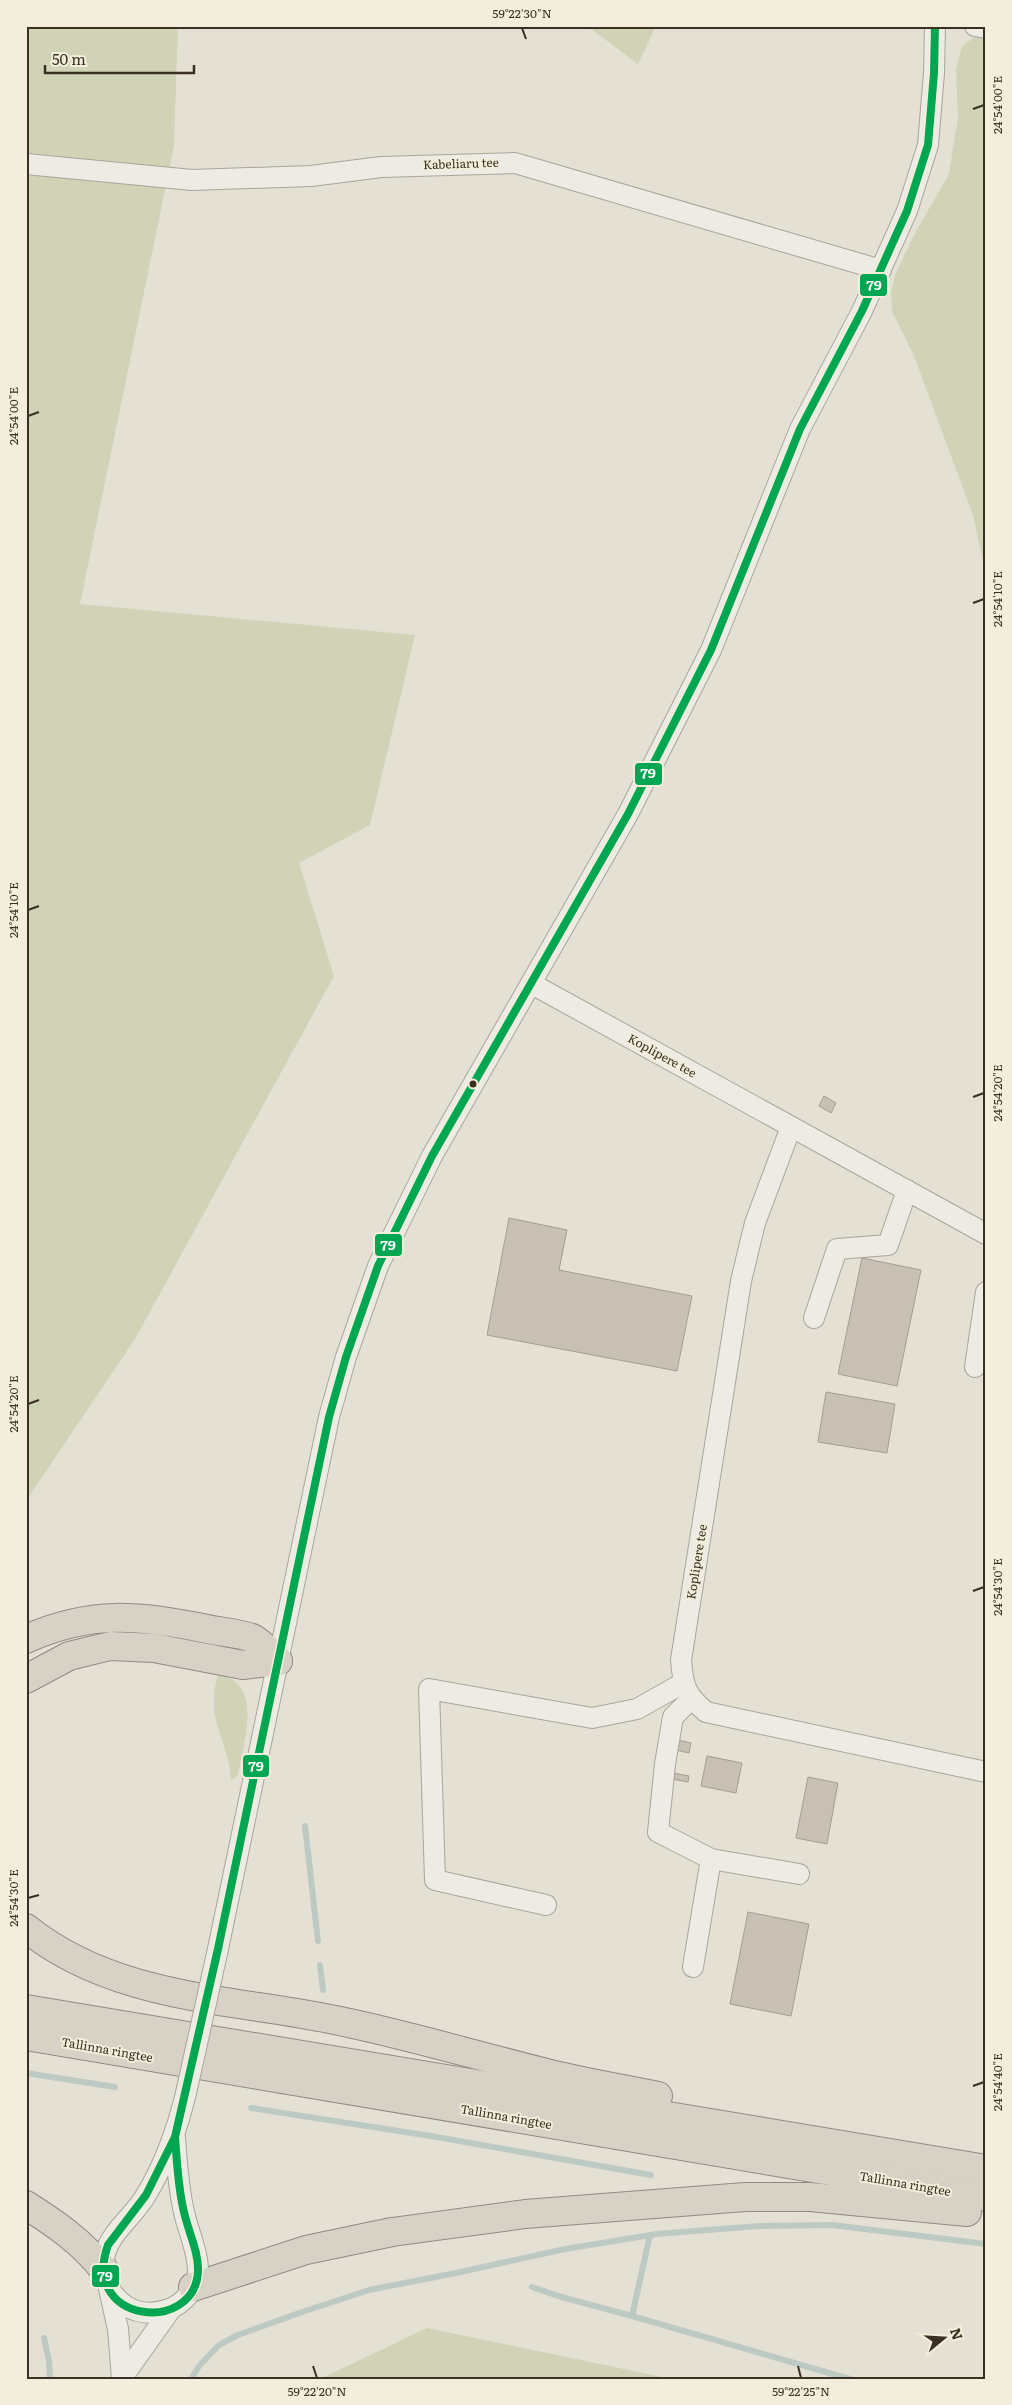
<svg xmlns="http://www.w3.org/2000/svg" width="1012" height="2405" viewBox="0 0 1012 2405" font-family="Literata,serif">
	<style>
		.green { fill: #d1d3b7 }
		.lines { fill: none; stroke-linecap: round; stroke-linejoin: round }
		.stream { stroke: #bccac3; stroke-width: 6 }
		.building { fill: #c8c0b4; stroke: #a59d92 }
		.minor-casing { stroke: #aaa59b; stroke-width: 22 }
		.highway-casing { stroke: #908b82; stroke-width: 30 }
		.minor { stroke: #edebe4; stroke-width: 20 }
		.highway { stroke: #d7d2c5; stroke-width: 28 }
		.minor-bridge-casing { stroke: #aaa59b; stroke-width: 22; stroke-linecap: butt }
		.minor-bridge { stroke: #edebe4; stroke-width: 20 }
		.bus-1-casing { stroke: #f3eedb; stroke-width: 11 }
		.bus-1 { stroke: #00a651; stroke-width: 8 }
		.ticks { fill: none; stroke: #392f23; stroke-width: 2 }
		.bus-dot { fill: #392f23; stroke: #f3eedb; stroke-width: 2 }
		.labels { text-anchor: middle; stroke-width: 4; stroke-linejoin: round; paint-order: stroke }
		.street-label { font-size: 12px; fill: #392f23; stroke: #f3eedb }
		.line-badge { stroke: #f3eedb; stroke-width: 2 }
		.badge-label { font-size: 14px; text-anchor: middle; font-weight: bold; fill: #fff }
		.neatline { fill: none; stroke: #392f23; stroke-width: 2 }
		.ticks-label { font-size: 12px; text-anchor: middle; fill: #392f23 }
	</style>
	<rect width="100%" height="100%" fill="#e4e0d3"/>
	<g class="green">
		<polygon points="26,26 178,26 174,146 80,604 415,635 370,825 299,863 334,976 135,1339 26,1501"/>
		<polygon points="587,26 656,26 638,64"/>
		<polygon points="986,29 986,575 973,515 914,356 892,311 891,293 895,275 914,235 949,174 958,118 956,70 962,46"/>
		<path d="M218 1674C265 1683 243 1744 238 1775L231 1781C231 1756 217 1734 214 1709 213 1697 215 1686 218 1674Z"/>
		<polygon points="427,2328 672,2379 320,2379"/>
	</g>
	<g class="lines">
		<g class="stream">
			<polyline points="305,1826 318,1941"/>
			<polyline points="320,1965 323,1990"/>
			<polyline points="26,2073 115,2087"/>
			<polyline points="251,2108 431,2136 651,2175"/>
			<polyline points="650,2235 632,2316 850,2379"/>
			<polyline points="532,2287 558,2296 632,2316"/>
			<polyline points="44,2338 49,2361 50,2379"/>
			<polyline points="191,2379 199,2366 219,2345 238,2335 302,2312 369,2290 456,2273 565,2249 657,2234 759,2226 832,2225 986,2244"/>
		</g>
	</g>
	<g class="building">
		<polygon points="824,1096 836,1103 831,1113 819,1106"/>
		<polygon points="509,1218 567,1230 559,1270 692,1296 677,1371 487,1335"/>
		<polygon points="862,1258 921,1270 897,1386 838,1374"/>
		<polygon points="826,1392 895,1404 887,1453 818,1442"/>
		<polygon points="678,1740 691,1743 689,1753 676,1750"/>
		<polygon points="707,1756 742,1763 736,1793 701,1786"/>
		<polygon points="673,1773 689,1776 688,1782 672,1779"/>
		<polygon points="808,1777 838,1783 827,1844 796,1838"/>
		<polygon points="748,1912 809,1924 791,2016 730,2004"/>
	</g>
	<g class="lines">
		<g class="minor-casing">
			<g id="minor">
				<polyline points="975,26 986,28"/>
				<polyline points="26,164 192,180 311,176 381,167 515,163 881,270"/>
				<polyline points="532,984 986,1234"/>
				<path d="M791 1127 755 1223 741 1281 681 1660C683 1687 686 1695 706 1712L986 1772"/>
				<polyline points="814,1318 837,1249 888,1245 907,1190"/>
				<polyline points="975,1367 986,1292"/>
				<polyline points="691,1699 673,1717 665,1764 658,1832 711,1859 693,1967"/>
				<polyline points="711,1859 799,1874"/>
				<polyline points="546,1905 435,1880 429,1689 592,1718 637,1709 683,1683"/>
				<polyline points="218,1949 329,1417 346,1357 378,1266 432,1156 628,814 711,650 800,429 862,311 907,211 928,145 934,73 935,26"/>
				<path d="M175 2137C177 2162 178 2187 184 2212 188 2231 198 2251 198 2271 198 2288 182 2306 166 2310 153 2314 139 2314 126 2306 109 2295 100 2274 105 2254 111 2231 135 2215 146 2195 166 2162 177 2130 186 2093"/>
				<polyline points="109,2289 118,2329 122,2379"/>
				<polyline points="122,2378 171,2309"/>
			</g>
		</g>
		<g class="highway-casing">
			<g id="highway">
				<path d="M26 1639C91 1610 139 1615 207 1629 221 1632 238 1633 252 1638 261 1642 271 1654 278 1661"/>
				<polyline points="26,1679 69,1656 110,1646 154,1648 243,1665 278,1661"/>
				<path d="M26 1928C118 2002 239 1998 349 2023 414 2037 478 2056 543 2072 581 2082 620 2088 658 2096"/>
				<polyline points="26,2009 986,2169"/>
				<polyline points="26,2036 986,2197"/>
				<path d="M26 2205C56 2224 82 2242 104 2270"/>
				<polyline points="193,2287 306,2250 392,2232 525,2214 745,2197 810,2197 967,2212"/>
			</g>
		</g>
		<use href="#minor" class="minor"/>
		<use href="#highway" class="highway"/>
		<g class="minor-bridge-casing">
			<polyline id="minor-bridge" points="186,2093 218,1949"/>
		</g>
		<use href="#minor-bridge" class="minor-bridge"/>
		<g class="bus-1-casing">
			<path id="bus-1" d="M175 2137C177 2162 178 2188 184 2212 188 2231 199 2252 198 2272 194 2335 80 2323 108 2245L146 2195 175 2137 218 1949 329 1417 346 1357 378 1266 432 1156 628 814 711 650 800 429 862 311 907 211 928 145 934 73 935 26"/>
		</g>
		<use href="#bus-1" class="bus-1"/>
	</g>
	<path class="ticks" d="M522 28 526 39M973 109 984 105M28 416 39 412M973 603 984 599M28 910 39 906M973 1097 984 1093M28 1404 39 1400M973 1591 984 1587M28 1898 39 1895M973 2086 984 2082M313 2366 317 2378M798 2366 801 2378"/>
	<circle class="bus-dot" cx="473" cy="1084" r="4.5"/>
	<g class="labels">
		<g class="street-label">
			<text transform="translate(461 164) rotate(-2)" y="4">Kabeliaru tee</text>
			<text transform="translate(662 1056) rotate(29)" y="4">Koplipere tee</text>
			<text transform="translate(697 1562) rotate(-81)" y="4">Koplipere tee</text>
			<text transform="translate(107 2050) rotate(10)" y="4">Tallinna ringtee</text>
			<text transform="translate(506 2117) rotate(10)" y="4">Tallinna ringtee</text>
			<text transform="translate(905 2184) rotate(10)" y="4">Tallinna ringtee</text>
		</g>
	</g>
	<g class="line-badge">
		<rect x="859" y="273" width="29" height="24" rx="5" fill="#00a651"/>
		<rect x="634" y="762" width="29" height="24" rx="5" fill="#00a651"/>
		<rect x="374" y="1233" width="29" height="24" rx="5" fill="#00a651"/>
		<rect x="242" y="1754" width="28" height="24" rx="5" fill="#00a651"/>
		<rect x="91" y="2264" width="29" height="24" rx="5" fill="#00a651"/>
	</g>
	<g class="badge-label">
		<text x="874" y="290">79</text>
		<text x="648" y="778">79</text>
		<text x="388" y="1250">79</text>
		<text x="256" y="1771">79</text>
		<text x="105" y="2281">79</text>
	</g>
	<rect width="1012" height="2405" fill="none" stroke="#f3eedb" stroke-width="55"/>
	<g transform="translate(944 2338) rotate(72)" stroke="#f3eedb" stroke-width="4" paint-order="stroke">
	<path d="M0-4L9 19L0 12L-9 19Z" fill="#392f23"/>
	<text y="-8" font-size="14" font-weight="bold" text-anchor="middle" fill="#392f23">N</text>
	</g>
	<path d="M45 65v8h149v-8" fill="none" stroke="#392f23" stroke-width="2.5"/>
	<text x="52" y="65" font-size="15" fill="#392f23" stroke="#f3eedb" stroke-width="4" paint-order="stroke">50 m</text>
	<rect x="28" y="28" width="956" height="2350" class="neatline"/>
	<g class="ticks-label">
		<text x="522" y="18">59°22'30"N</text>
		<text transform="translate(998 105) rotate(-90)" y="4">24°54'00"E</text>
		<text transform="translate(14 416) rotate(-90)" y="4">24°54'00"E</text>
		<text transform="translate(998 599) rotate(-90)" y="4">24°54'10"E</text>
		<text transform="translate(14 910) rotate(-90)" y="4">24°54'10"E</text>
		<text transform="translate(998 1093) rotate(-90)" y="4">24°54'20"E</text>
		<text transform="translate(14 1404) rotate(-90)" y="4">24°54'20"E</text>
		<text transform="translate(998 1587) rotate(-90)" y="4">24°54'30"E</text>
		<text transform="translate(14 1898) rotate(-90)" y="4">24°54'30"E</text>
		<text transform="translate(998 2082) rotate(-90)" y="4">24°54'40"E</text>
		<text x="317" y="2396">59°22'20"N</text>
		<text x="801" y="2396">59°22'25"N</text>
	</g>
</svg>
